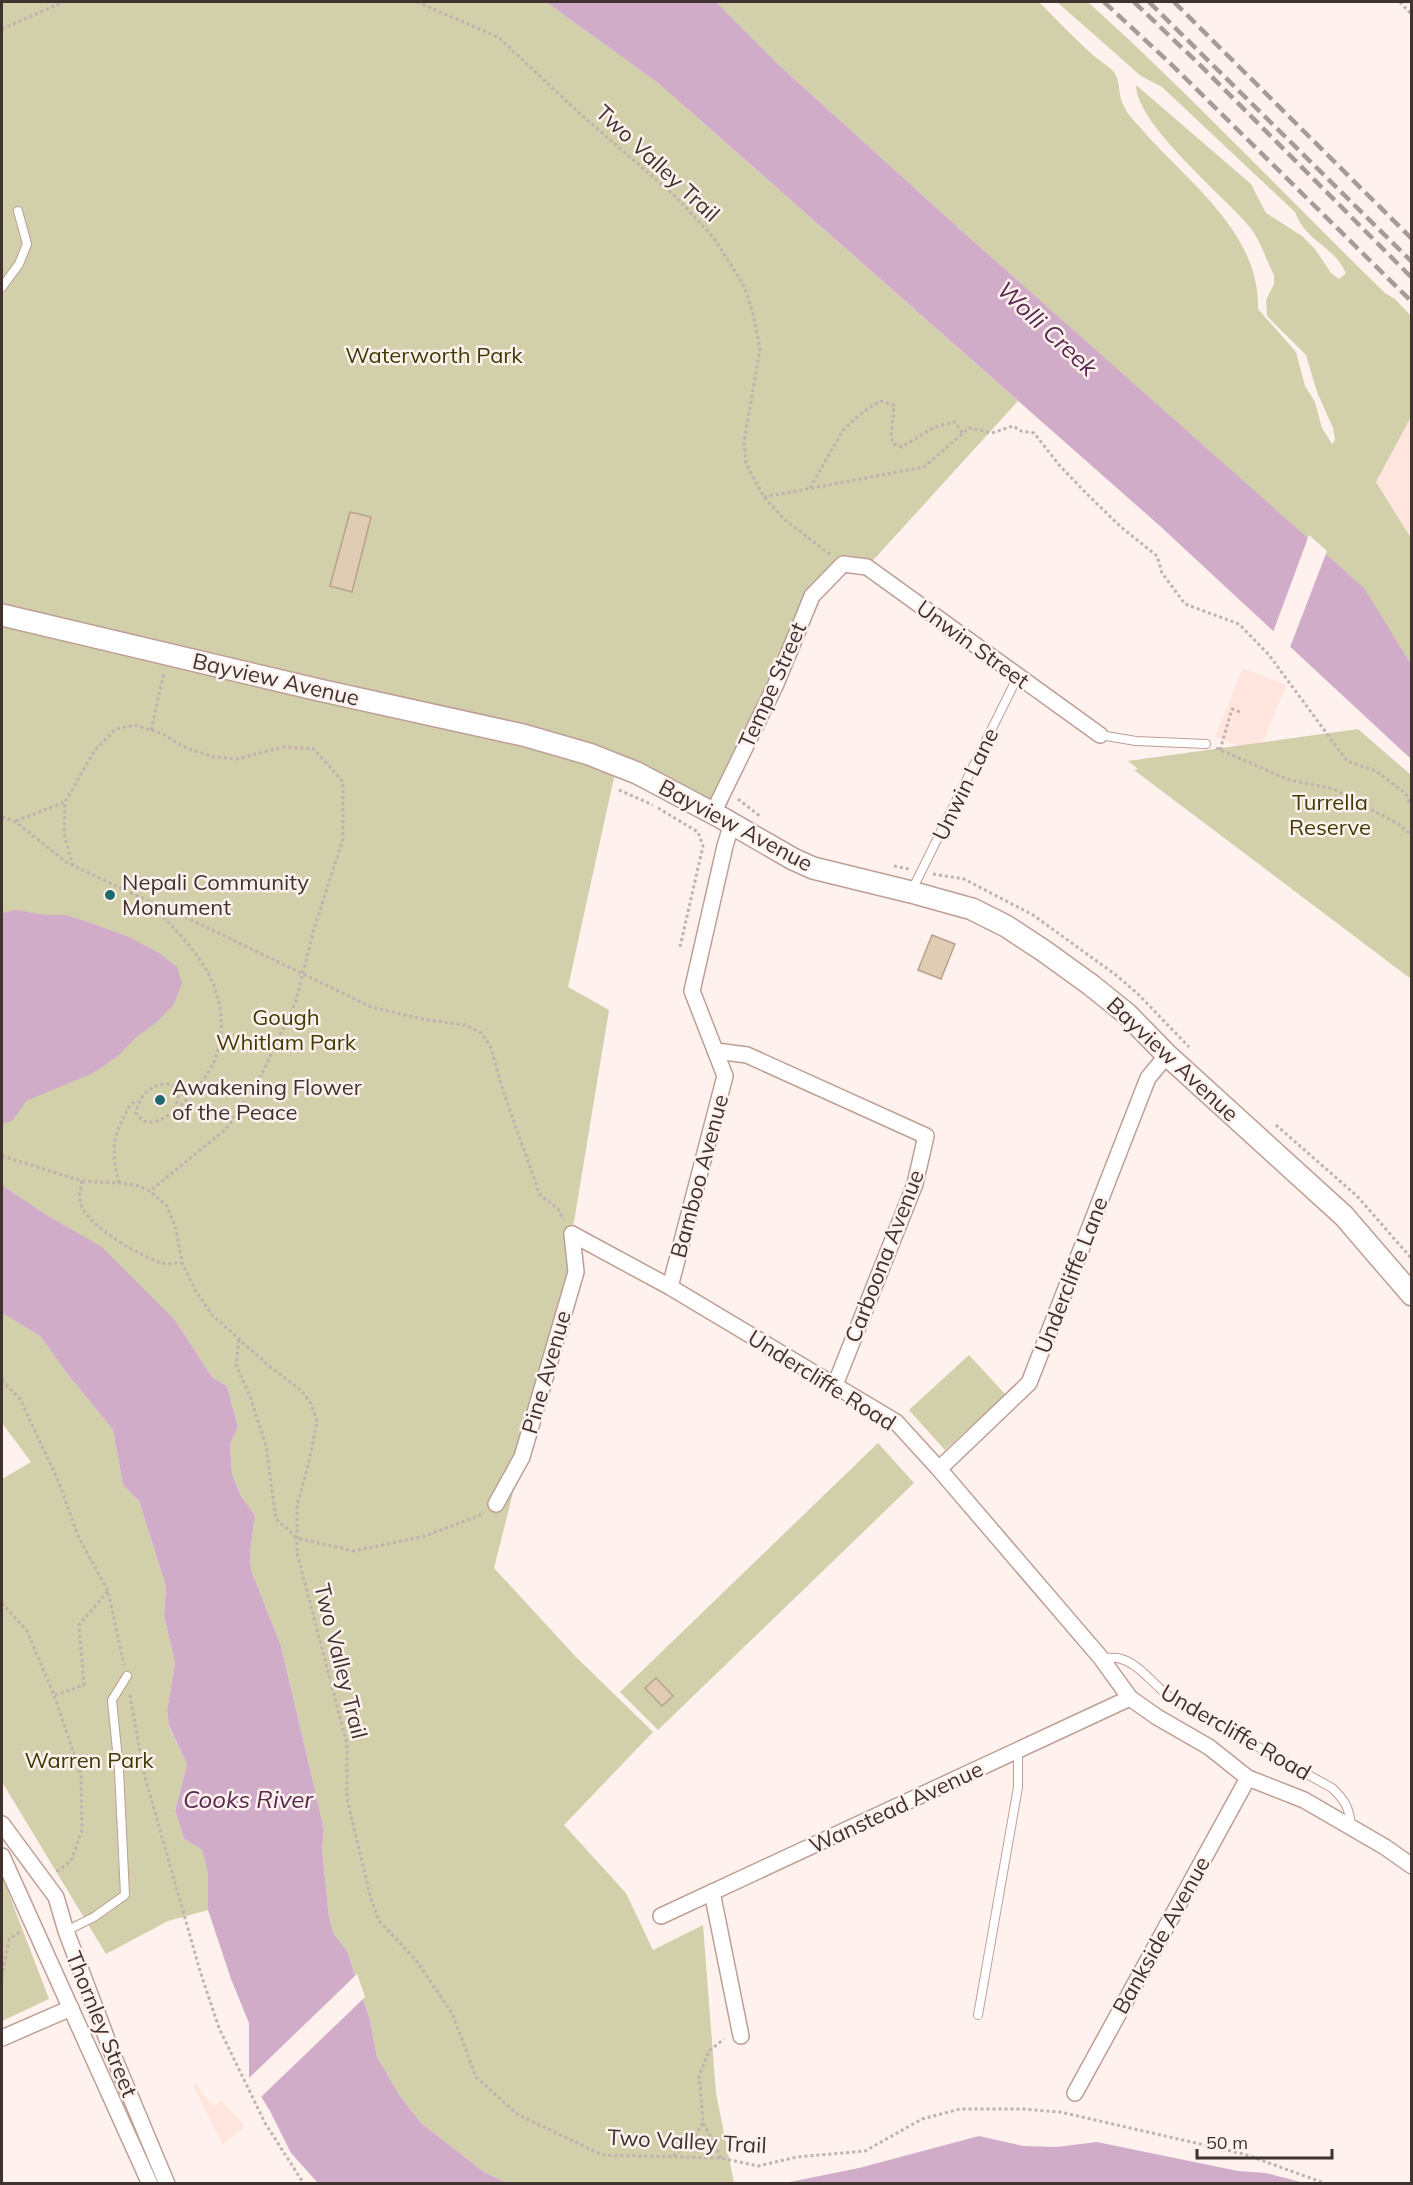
<svg xmlns="http://www.w3.org/2000/svg" width="1413" height="2185" viewBox="0 0 1413 2185" font-family="Mulish,sans-serif">
	<style>
		.built { fill: #ffe5dd }
		.green { fill: #d2cfab }
		.water { fill: #d1acc9 }
		.pier { fill: #fff1ed }
		.building { fill: #e0cbb3; stroke: #b7a38c; stroke-width: 1.5 }
		.lines { fill: none; stroke-linecap: round; stroke-linejoin: round }
		.lane-casing { stroke: #be9f95; stroke-width: 10 }
		.street-casing { stroke: #be9f95; stroke-width: 18 }
		.secondary-casing { stroke: #be9f95; stroke-width: 24 }
		.path { stroke: #c0b2ae; stroke-width: 3; stroke-dasharray: 3 3; stroke-linecap: butt }
		.lane { stroke: #fff; stroke-width: 8 }
		.street { stroke: #fff; stroke-width: 15 }
		.secondary { stroke: #fff; stroke-width: 21 }
		.rail { stroke: #a89b97; stroke-width: 4.5; stroke-dasharray: 12 6; stroke-linecap: butt }
		.poi-dot { fill: #1d6a6f; stroke: #fff1ed; stroke-width: 2 }
		.labels { text-anchor: middle; stroke-width: 5; stroke-linejoin: round; paint-order: stroke }
		.street-label { font-size: 22px; fill: #40332f; stroke: #fff1ed }
		.park-label { font-size: 22px; fill: #403b04; stroke: #fff1ed }
		.poi-label { font-size: 22px; fill: #40332f; stroke: #fff1ed; text-anchor: start }
		.water-label { font-size: 24px; font-style: italic; fill: #57294f; stroke: #fff1ed }
	</style>
	<rect width="100%" height="100%" fill="#fff1ed"/>
	<g class="built">
		<polygon points="1411,417 1411,538 1376,482"/>
		<polygon points="1243,668 1286,685 1258,754 1215,737"/>
		<polygon points="197,2083 201,2092 215,2106 221,2101 245,2126 223,2145 194,2086"/>
	</g>
	<g class="green">
		<polygon points="2,2 546,2 658,83 1018,401 867,567 842,564 812,597 722,818 617,764 568,987 609,1010 572,1234 576,1272 522,1457 494,1568 576,1657 653,1732 564,1825 626,1893 653,1950 703,1925 716,2093 734,2183 507,2183 484,2172 421,2123 400,2096 377,2057 370,2020 347,1951 334,1934 329,1917 322,1849 324,1830 315,1790 281,1646 251,1570 250,1553 255,1515 241,1496 232,1474 230,1445 238,1427 227,1386 212,1377 175,1320 50,1217 2,1185"/>
		<path d="M716 2H1039C1057 20 1075 39 1094 56 1100 61 1107 65 1112 70 1122 80 1117 93 1123 104 1126 112 1133 120 1139 126 1184 180 1260 230 1258 309L1296 352 1305 386 1315 402 1322 428 1332 444 1335 440 1333 428 1317 392 1306 355 1267 316 1266 300 1274 284V275C1266 260 1260 239 1249 226 1223 195 1136 124 1136 85L1251 184 1266 213 1302 236 1315 249 1331 273 1339 279 1346 273C1333 245 1306 242 1295 212L1162 87 1141 76 1057 2H1088C1191 95 1286 197 1385 293L1395 299 1411 316V417L1376 482 1411 538V664L1363 588 972 240 780 66Z"/>
		<polygon points="1358,729 1411,775 1411,979 1134,770 1138,769 1128,761"/>
		<polygon points="2,1313 40,1336 66,1372 113,1430 123,1485 139,1501 166,1587 164,1616 175,1663 167,1710 169,1727 187,1764 175,1811 184,1839 202,1850 208,1874 208,1910 168,1921 106,1954 2,1782 2,1479 31,1462 2,1423"/>
		<polygon points="969,1355 1005,1394 945,1450 909,1410"/>
		<polygon points="878,1443 914,1483 658,1730 620,1692"/>
		<polygon points="2,1876 49,1999 2,2021"/>
	</g>
	<g class="water">
		<polygon points="546,2 716,2 780,66 972,240 1364,588 1411,664 1411,759 1160,526 658,83"/>
		<polygon points="15,910 46,915 65,915 85,921 129,937 159,953 177,967 182,983 174,1004 158,1021 135,1038 118,1056 93,1073 26,1101 13,1120 4,1124 2,1123 2,913"/>
		<polygon points="2,1185 50,1217 102,1247 175,1320 212,1377 227,1386 238,1427 230,1445 232,1474 241,1496 255,1515 250,1553 251,1570 281,1646 315,1790 324,1830 322,1849 329,1917 334,1934 347,1951 370,2020 377,2057 400,2096 421,2123 484,2172 507,2183 318,2183 291,2153 270,2111 249,2077 249,2023 231,1979 208,1910 208,1874 202,1850 184,1839 175,1811 187,1764 169,1726 167,1710 175,1663 164,1616 166,1587 139,1501 123,1485 113,1430 66,1372 40,1336 2,1313"/>
		<polygon points="979,2136 1023,2146 1056,2147 1097,2142 1238,2171 1266,2173 1304,2183 785,2183 859,2168"/>
	</g>
	<g class="pier">
		<polygon points="1309,535 1327,551 1289,650 1272,635"/>
		<polygon points="357,1974 365,1997 259,2099 247,2080"/>
	</g>
	<g class="building">
		<polygon points="350,512 371,517 352,592 330,586"/>
		<polygon points="932,935 955,944 941,979 918,970"/>
		<polygon points="656,1678 673,1696 662,1706 645,1688"/>
	</g>
	<g class="lines">
		<g class="lane-casing">
			<g id="lane">
				<polyline points="2,287 19,264 27,244 18,211"/>
				<polyline points="1100,735 1136,741 1206,744"/>
				<polyline points="912,890 1018,676"/>
				<path d="M1102 1658C1108 1658 1115 1657 1121 1659 1139 1663 1157 1689 1174 1700L1332 1788C1345 1800 1350 1809 1351 1827"/>
				<polyline points="66,1931 94,1917 125,1895 119,1770 112,1700 127,1676"/>
				<polyline points="978,2015 1018,1787 1018,1751"/>
			</g>
		</g>
		<g class="street-casing">
			<g id="street">
				<polyline points="713,813 776,684 812,596 843,564 867,567 1100,735"/>
				<polyline points="716,1051 747,1055 926,1136 915,1184 835,1385"/>
				<polyline points="572,1234 670,1287 896,1422 939,1469 1101,1658 1130,1698 1157,1717 1209,1747 1248,1778 1304,1800 1385,1847 1412,1866"/>
				<polyline points="670,1287 725,1076 692,991 725,846 732,823"/>
				<polyline points="939,1469 1029,1383 1148,1078 1167,1055"/>
				<polyline points="496,1504 522,1457 576,1272 572,1234"/>
				<polyline points="2,1824 56,1897 66,1931 113,2055 167,2184"/>
				<polyline points="2,1856 150,2184"/>
				<polyline points="712,1892 741,2036"/>
				<polyline points="661,1916 1130,1698"/>
				<polyline points="2,2038 71,2008"/>
				<polyline points="1075,2093 1248,1778"/>
			</g>
		</g>
		<g class="secondary-casing">
			<polyline id="secondary" points="2,615 319,690 523,735 589,754 637,773 722,818 793,859 813,868 911,892 972,909 1006,926 1044,951 1091,985 1127,1014 1167,1055 1344,1216 1412,1295"/>
		</g>
		<g class="path">
			<polyline points="417,2 498,37 577,111 676,197 714,238 744,286 753,313 760,349 744,442 746,464 764,497 785,520 831,555"/>
			<polyline points="1400,2 1412,15"/>
			<polyline points="2,29 63,2"/>
			<polyline points="810,488 843,430 863,412 880,401 894,405 891,438 894,444 902,447 934,427 955,422 962,433"/>
			<polyline points="764,497 924,467 969,428 992,433 1013,426 1021,431 1034,433 1060,466 1088,495 1121,527 1157,556 1162,573 1185,604 1239,624 1269,655 1347,761 1376,771 1405,793 1412,806"/>
			<polyline points="151,730 164,673"/>
			<polyline points="1216,748 1289,780 1334,789 1398,824 1412,835"/>
			<polyline points="1220,750 1232,709 1240,712"/>
			<polyline points="619,790 653,805"/>
			<polyline points="738,799 761,817"/>
			<polyline points="658,808 698,832 703,846 680,947"/>
			<polyline points="2,817 16,822 66,862 150,902 173,911 371,1007 422,1019 465,1025 480,1032 490,1045 503,1091 540,1195 558,1209 564,1220"/>
			<polyline points="16,821 65,802"/>
			<polyline points="73,866 64,834 65,802 95,750 116,729 134,725 161,733 186,748 214,757 237,759 283,747 314,749 343,782 343,839 314,929 296,1001 262,1074 226,1129 150,1191"/>
			<polyline points="894,866 909,869"/>
			<polyline points="933,874 964,879 1033,915 1116,975 1138,994 1189,1047"/>
			<path d="M151 904C175 930 205 957 216 992 224 1015 223 1042 213 1064 205 1081 165 1133 142 1120 140 1118 138 1115 136 1113 141 1076 194 1073 173 1111"/>
			<polyline points="1276,1125 1357,1196 1412,1259"/>
			<polyline points="2,1156 82,1181 119,1183 136,1185 150,1191 167,1206 176,1229 182,1262 195,1290 213,1316 268,1365 302,1391 311,1404 317,1421 308,1466 297,1505 297,1553 347,1744 347,1799 371,1899 380,1922 415,1959 452,2013 476,2077 517,2114 602,2155 721,2158 758,2166 797,2157 865,2151 922,2119 960,2109 1022,2109 1060,2112 1244,2154 1327,2184"/>
			<path d="M82 1181C81 1189 78 1196 81 1204 88 1227 140 1256 162 1263 168 1264 175 1263 181 1263"/>
			<path d="M119 1183C110 1149 113 1132 132 1103H137"/>
			<polyline points="239,1340 236,1365 251,1399 266,1446 276,1519 297,1538 354,1551 425,1536 478,1516 484,1512"/>
			<polyline points="2,1380 20,1399 57,1478 79,1538 108,1591 124,1665"/>
			<polyline points="2,1603 27,1631 54,1695 81,1775 82,1830 71,1861 56,1872"/>
			<polyline points="55,1695 84,1685 79,1625 108,1591"/>
			<polyline points="130,1695 143,1770 200,1971 219,2028 265,2123 304,2184"/>
			<polyline points="2,1977 9,1939 20,1932"/>
			<path d="M673 2156C687 2146 695 2138 703 2122"/>
			<polyline points="721,2158 703,2122 699,2076 709,2051 724,2039"/>
		</g>
		<use href="#lane" class="lane"/>
		<use href="#street" class="street"/>
		<use href="#secondary" class="secondary"/>
		<g class="rail">
			<polyline points="1104,2 1172,65 1412,302"/>
			<polyline points="1134,2 1199,64 1412,278"/>
			<polyline points="1149,2 1412,262"/>
			<polyline points="1174,2 1412,239"/>
		</g>
	</g>
	<g class="poi-dot">
		<circle cx="110" cy="895" r="6"/>
		<circle cx="160" cy="1100" r="6"/>
	</g>
	<g class="labels">
		<g class="street-label">
			<text transform="translate(658 163) rotate(43)" y="8">Two Valley Trail</text>
			<text transform="translate(973 644) rotate(36)" y="8">Unwin Street</text>
			<text transform="translate(276 679) rotate(13)" y="8">Bayview Avenue</text>
			<text transform="translate(772 685) rotate(-66)" y="8">Tempe Street</text>
			<text transform="translate(965 784) rotate(-64)" y="8">Unwin Lane</text>
			<text transform="translate(736 825) rotate(28)" y="8">Bayview Avenue</text>
			<text transform="translate(1173 1059) rotate(43)" y="8">Bayview Avenue</text>
			<text transform="translate(699 1176) rotate(-75)" y="8">Bamboo Avenue</text>
			<text transform="translate(884 1256) rotate(-69)" y="8">Carboona Avenue</text>
			<text transform="translate(1071 1275) rotate(-69)" y="8">Undercliffe Lane</text>
			<text transform="translate(546 1372) rotate(-74)" y="8">Pine Avenue</text>
			<text transform="translate(822 1380) rotate(32)" y="8">Undercliffe Road</text>
			<text transform="translate(341 1661) rotate(76)" y="8">Two Valley Trail</text>
			<text transform="translate(1236 1732) rotate(30)" y="8">Undercliffe Road</text>
			<text transform="translate(896 1807) rotate(-25)" y="8">Wanstead Avenue</text>
			<text transform="translate(1161 1935) rotate(-61)" y="8">Bankside Avenue</text>
			<text transform="translate(102 2024) rotate(68)" y="8">Thornley Street</text>
			<text transform="translate(687 2141) rotate(3)" y="8">Two Valley Trail</text>
		</g>
		<g class="park-label">
			<text x="434" y="363">Waterworth Park</text>
			<text x="1330" y="810">Turrella<tspan x="1330" dy="25">Reserve</tspan></text>
			<text x="286" y="1025">Gough<tspan x="286" dy="25">Whitlam Park</tspan></text>
			<text x="89" y="1768">Warren Park</text>
		</g>
		<g class="poi-label">
			<text x="122" y="890">Nepali Community<tspan x="122" dy="25">Monument</tspan></text>
			<text x="172" y="1095">Awakening Flower<tspan x="172" dy="25">of the Peace</tspan></text>
		</g>
		<g class="water-label">
			<text transform="translate(1047 329) rotate(43)" y="8">Wolli Creek</text>
			<text x="248" y="1808">Cooks River</text>
		</g>
	</g>
	<rect width="1413" height="2185" fill="none" stroke="#40332f" stroke-width="6"/>
	<path d="M1197 2149v9h135v-9" fill="none" stroke="#40332f" stroke-width="3"/>
	<text x="1206" y="2149" font-size="18" fill="#40332f" stroke="#fff1ed" stroke-width="4.5" paint-order="stroke">50 m</text>
</svg>
